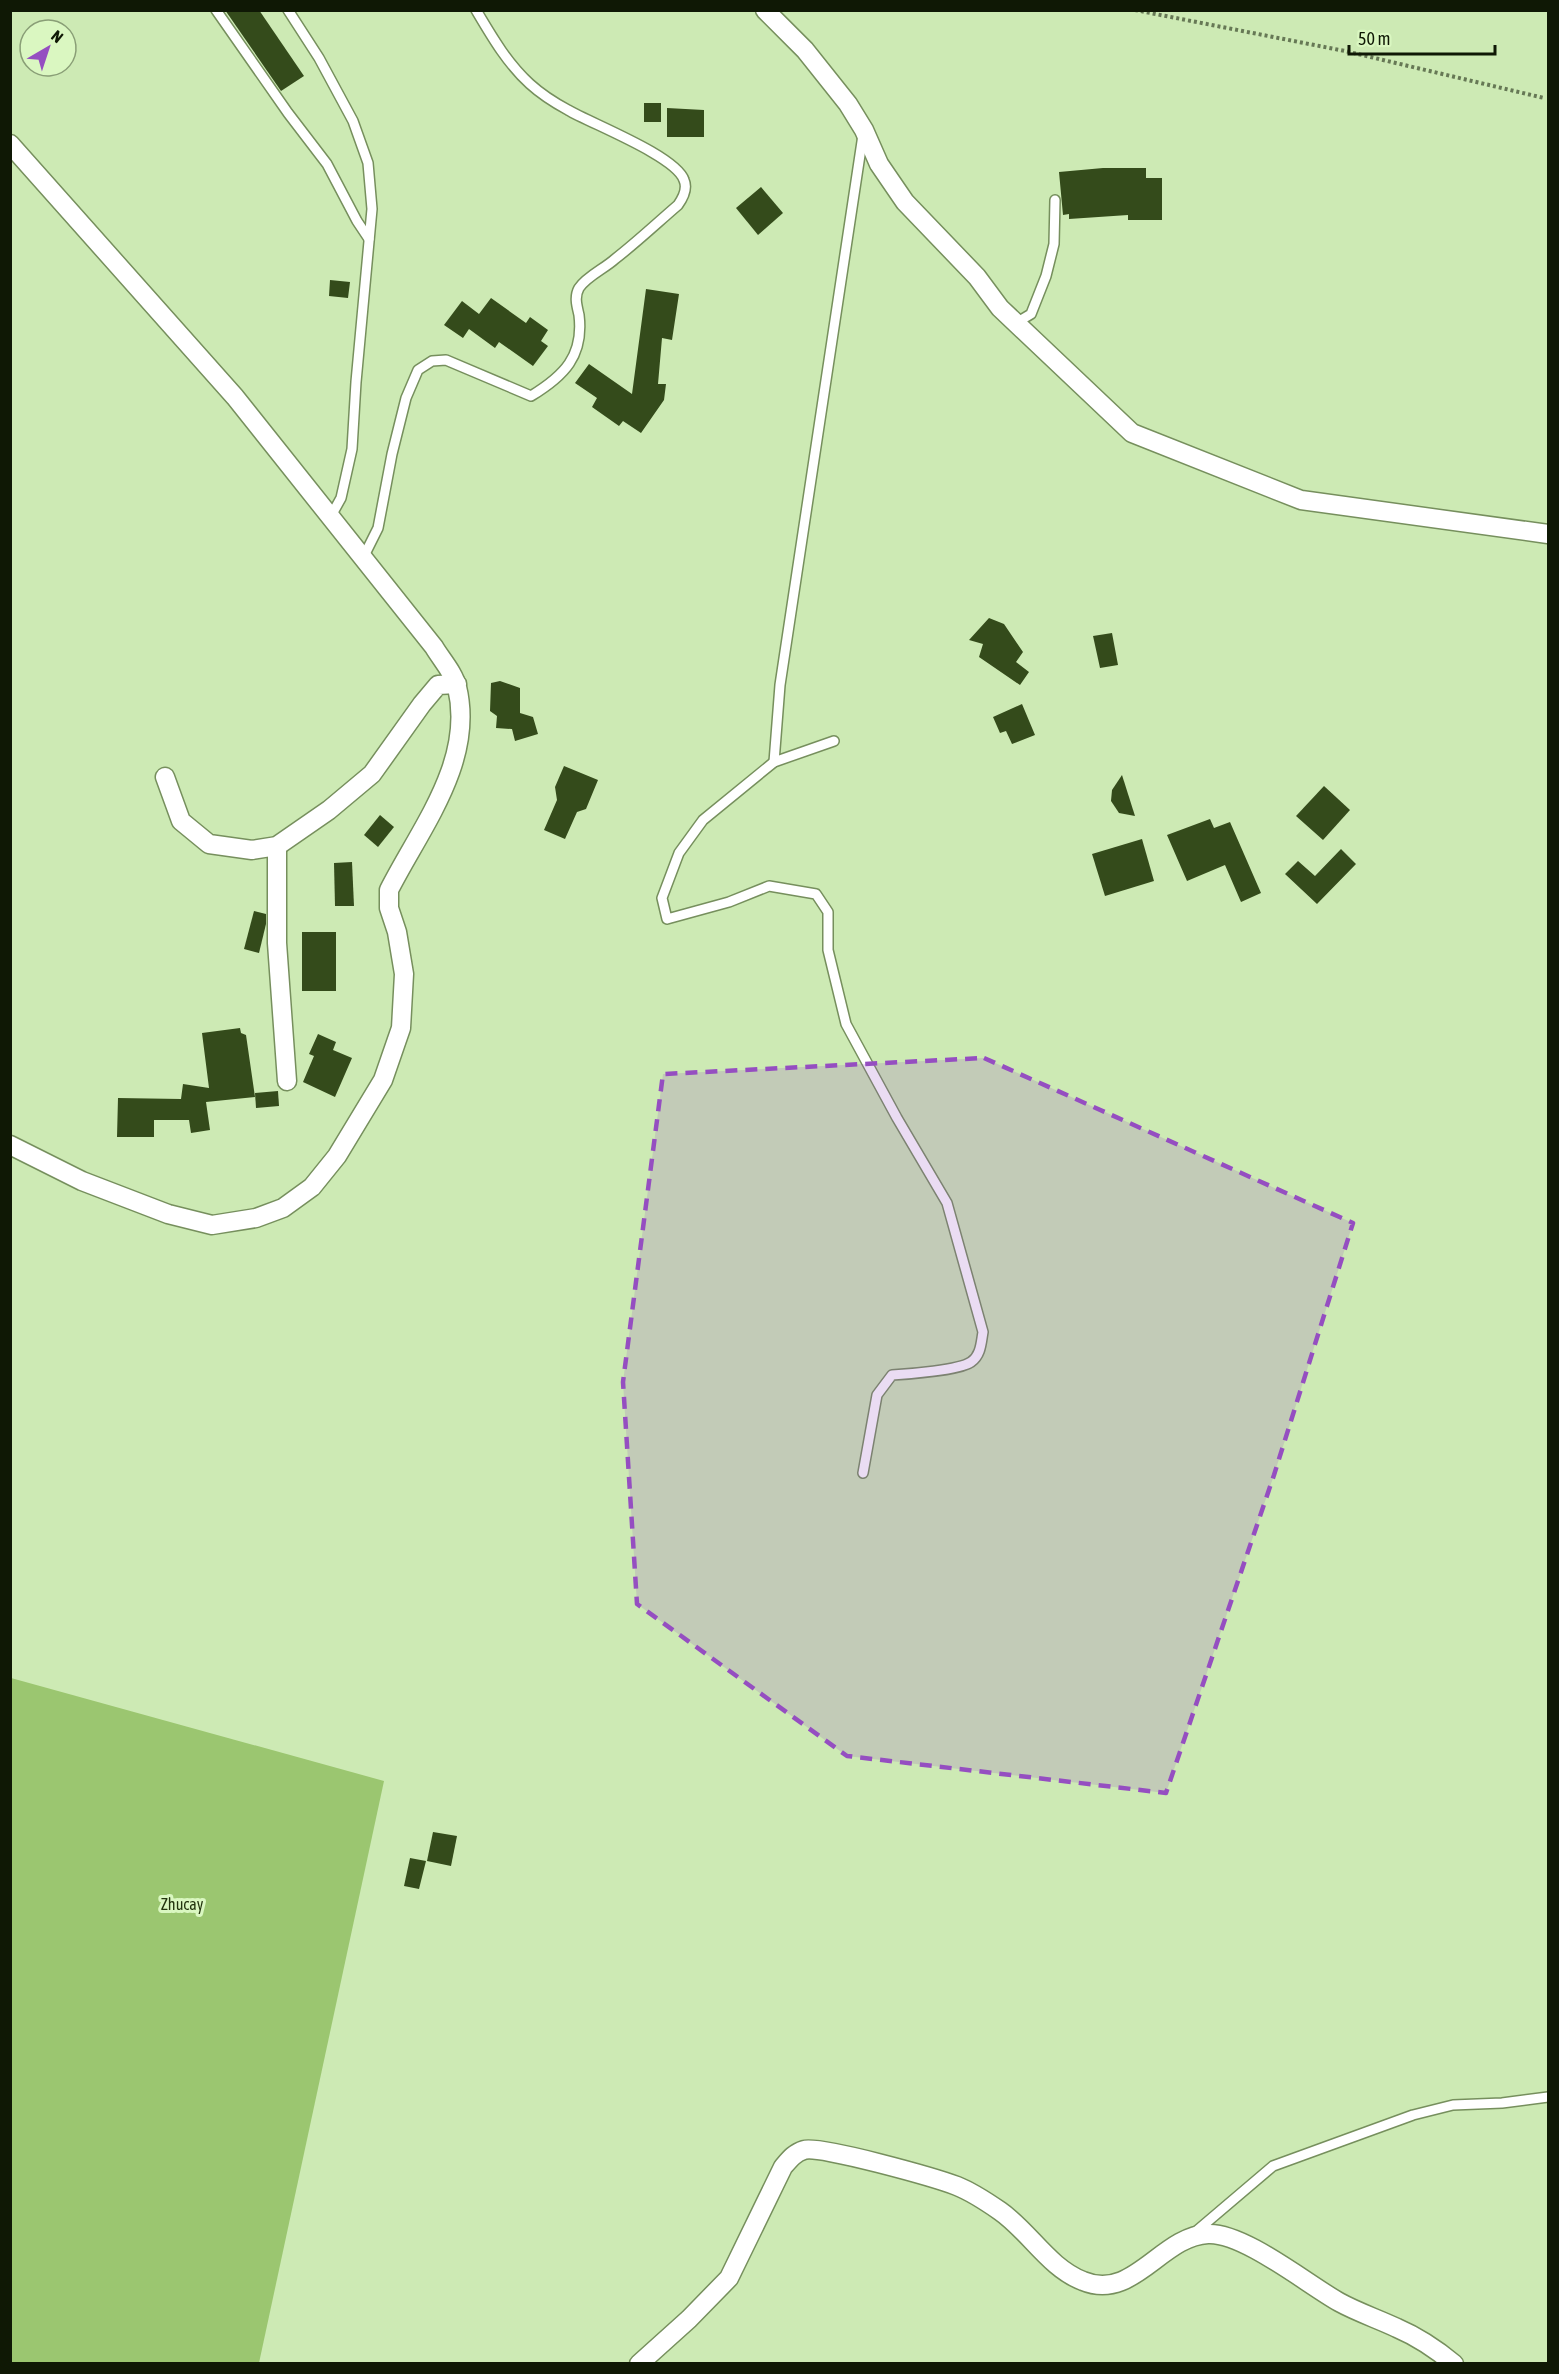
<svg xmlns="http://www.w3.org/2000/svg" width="1559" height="2374" viewBox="0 0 1559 2374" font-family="'Asap Condensed',sans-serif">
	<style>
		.green { fill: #9bc670 }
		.building { fill: #344b1b }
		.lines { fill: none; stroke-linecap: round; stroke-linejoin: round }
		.service-casing { stroke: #768f5d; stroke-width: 12 }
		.minor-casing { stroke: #768f5d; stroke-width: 21 }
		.path { stroke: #667855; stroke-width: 4; stroke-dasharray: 3 3; stroke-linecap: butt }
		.service { stroke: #fff; stroke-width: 9 }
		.minor { stroke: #fff; stroke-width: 18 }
		.marked { fill: #954ec1; fill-opacity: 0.2; stroke: #954ec1; stroke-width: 4.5; stroke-dasharray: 12 8; stroke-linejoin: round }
		.labels { text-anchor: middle; stroke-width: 6; stroke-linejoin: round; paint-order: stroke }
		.park-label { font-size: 16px; fill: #23340e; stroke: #daf7c1 }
	</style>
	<rect width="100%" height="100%" fill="#cdeab4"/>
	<polygon class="green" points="11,1678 384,1781 259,2363 11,2363"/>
	<g class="building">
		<polygon points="225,10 259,10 304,76 281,91"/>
		<rect x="644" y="103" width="17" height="19"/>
		<polygon points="667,108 704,110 704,137 667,137"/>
		<polygon points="1103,168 1146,168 1146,178 1162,178 1162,220 1128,220 1128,215 1069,219 1069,214 1063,215 1059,172"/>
		<polygon points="761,187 783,213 758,235 736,208"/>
		<polygon points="330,280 350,282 348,298 329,296"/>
		<polygon points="646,289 679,294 672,340 662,338 658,384 666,384 664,400 641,433 623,421 619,426 592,407 597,398 575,383 589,364 632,394"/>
		<polygon points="491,298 526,323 530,317 548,330 541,341 548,346 533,366 499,342 495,348 469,329 463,338 444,325 462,301 479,314"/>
		<polygon points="989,618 1004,624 1023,652 1016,662 1029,672 1020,685 979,657 983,644 969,640"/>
		<polygon points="1112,633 1118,665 1100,668 1093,636"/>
		<polygon points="500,681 520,688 520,713 533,717 538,734 515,741 512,729 496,728 497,716 490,711 491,683"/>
		<polygon points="1022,704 1035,735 1012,744 1006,731 1000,733 993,717"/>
		<polygon points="564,766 598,780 586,809 577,812 565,839 544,830 557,800 555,787"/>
		<polygon points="1122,775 1135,816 1119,813 1111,801 1112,790"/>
		<polygon points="1324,786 1350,810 1323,840 1296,816"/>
		<polygon points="380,815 394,827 378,847 364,835"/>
		<polygon points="1210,819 1214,828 1230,822 1261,893 1241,902 1225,865 1187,881 1167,835"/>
		<polygon points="1142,839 1154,881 1105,896 1092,854"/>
		<polygon points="1341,849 1356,864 1317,904 1285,874 1298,861 1315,876"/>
		<polygon points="352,862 354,906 335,906 334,863"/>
		<polygon points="254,911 266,914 266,924 259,953 244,949"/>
		<rect x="302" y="932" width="34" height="59"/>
		<polygon points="240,1028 241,1033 246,1035 255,1097 206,1102 210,1130 191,1133 189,1120 154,1120 154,1137 117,1137 118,1098 181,1099 183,1084 209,1088 202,1033"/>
		<polygon points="318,1034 336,1042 333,1050 352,1058 335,1097 303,1082 314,1056 309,1054"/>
		<polygon points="278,1091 279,1106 256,1108 255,1093"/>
		<polygon points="433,1832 457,1836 451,1866 427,1861"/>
		<polygon points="410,1858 426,1861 419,1889 404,1886"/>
	</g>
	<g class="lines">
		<g class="service-casing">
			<g id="service">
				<polyline points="216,10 288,113 327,164 357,221 369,239"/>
				<polyline points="288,10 319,58 353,121 368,163 372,209 356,382 352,449 341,498 331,516"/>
				<polyline points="1016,323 1031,314 1046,276 1054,244 1055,200"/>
				<path d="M363 558 378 528 392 454 406 398 418 370 432 361 446 360 531 396C564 376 584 356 579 315 577 306 574 297 579 288 587 276 604 269 615 259 637 242 657 223 678 205 683 198 688 189 684 180 676 156 592 124 568 110 555 103 541 94 530 84 507 63 492 37 476 10"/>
				<path d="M834 741 774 762 703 820 679 853 662 898 667 919 729 902 769 886 816 894 828 912V950L846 1024 897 1118 947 1203 983 1332C981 1343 981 1355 971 1362 960 1370 908 1374 892 1375L877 1395 863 1473"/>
				<polyline points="774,762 780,685 863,135"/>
				<polyline points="1193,2234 1273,2166 1413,2115 1453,2105 1502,2103 1548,2097"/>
			</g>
		</g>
		<g class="minor-casing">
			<g id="minor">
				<polyline points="765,10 805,50 848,104 864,130 879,164 905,202 977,277 1000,308 1132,433 1301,500 1548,534"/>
				<path d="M10 144 235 397 434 647C441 659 454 673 457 687 475 761 421 827 389 890V908L397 932 404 974 401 1028 383 1080 337 1156 312 1187 283 1208 256 1218 212 1225 168 1214 82 1181 10 1145"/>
				<polyline points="165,777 181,821 209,844 252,850 277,846 329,810 372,774 422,704 438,685 457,684"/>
				<polyline points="277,846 277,943 287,1081"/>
				<path d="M639 2364 689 2319 729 2278 783 2167C789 2160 794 2153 804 2150 820 2145 936 2178 957 2186 972 2192 987 2202 1000 2211 1029 2231 1049 2268 1083 2281 1133 2302 1161 2236 1208 2234 1243 2232 1307 2284 1339 2302 1357 2312 1378 2319 1397 2328 1418 2337 1436 2349 1454 2364"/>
			</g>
		</g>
		<polyline class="path" points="1135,10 1345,51 1544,98"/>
		<use href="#service" class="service"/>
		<use href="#minor" class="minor"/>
	</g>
	<path class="marked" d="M984 1058 1353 1223 1274 1475 1166 1793 847 1756 637 1604 623 1382 663 1074Z"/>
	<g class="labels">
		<g class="park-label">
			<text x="182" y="1910">Zhucay</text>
		</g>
	</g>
	<rect width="1559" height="2374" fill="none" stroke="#0f1805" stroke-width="24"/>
	<g transform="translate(48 48) rotate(39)"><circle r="28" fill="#daf7c1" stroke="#899e76" stroke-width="1.5"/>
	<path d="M0-4.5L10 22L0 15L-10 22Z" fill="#954ec1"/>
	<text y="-9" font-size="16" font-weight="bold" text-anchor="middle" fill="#0f1805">N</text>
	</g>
	<path d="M1349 45v9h146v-9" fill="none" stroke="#0f1805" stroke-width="3"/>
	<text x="1358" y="45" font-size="18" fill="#0f1805" stroke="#daf7c1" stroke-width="4.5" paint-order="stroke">50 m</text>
</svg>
